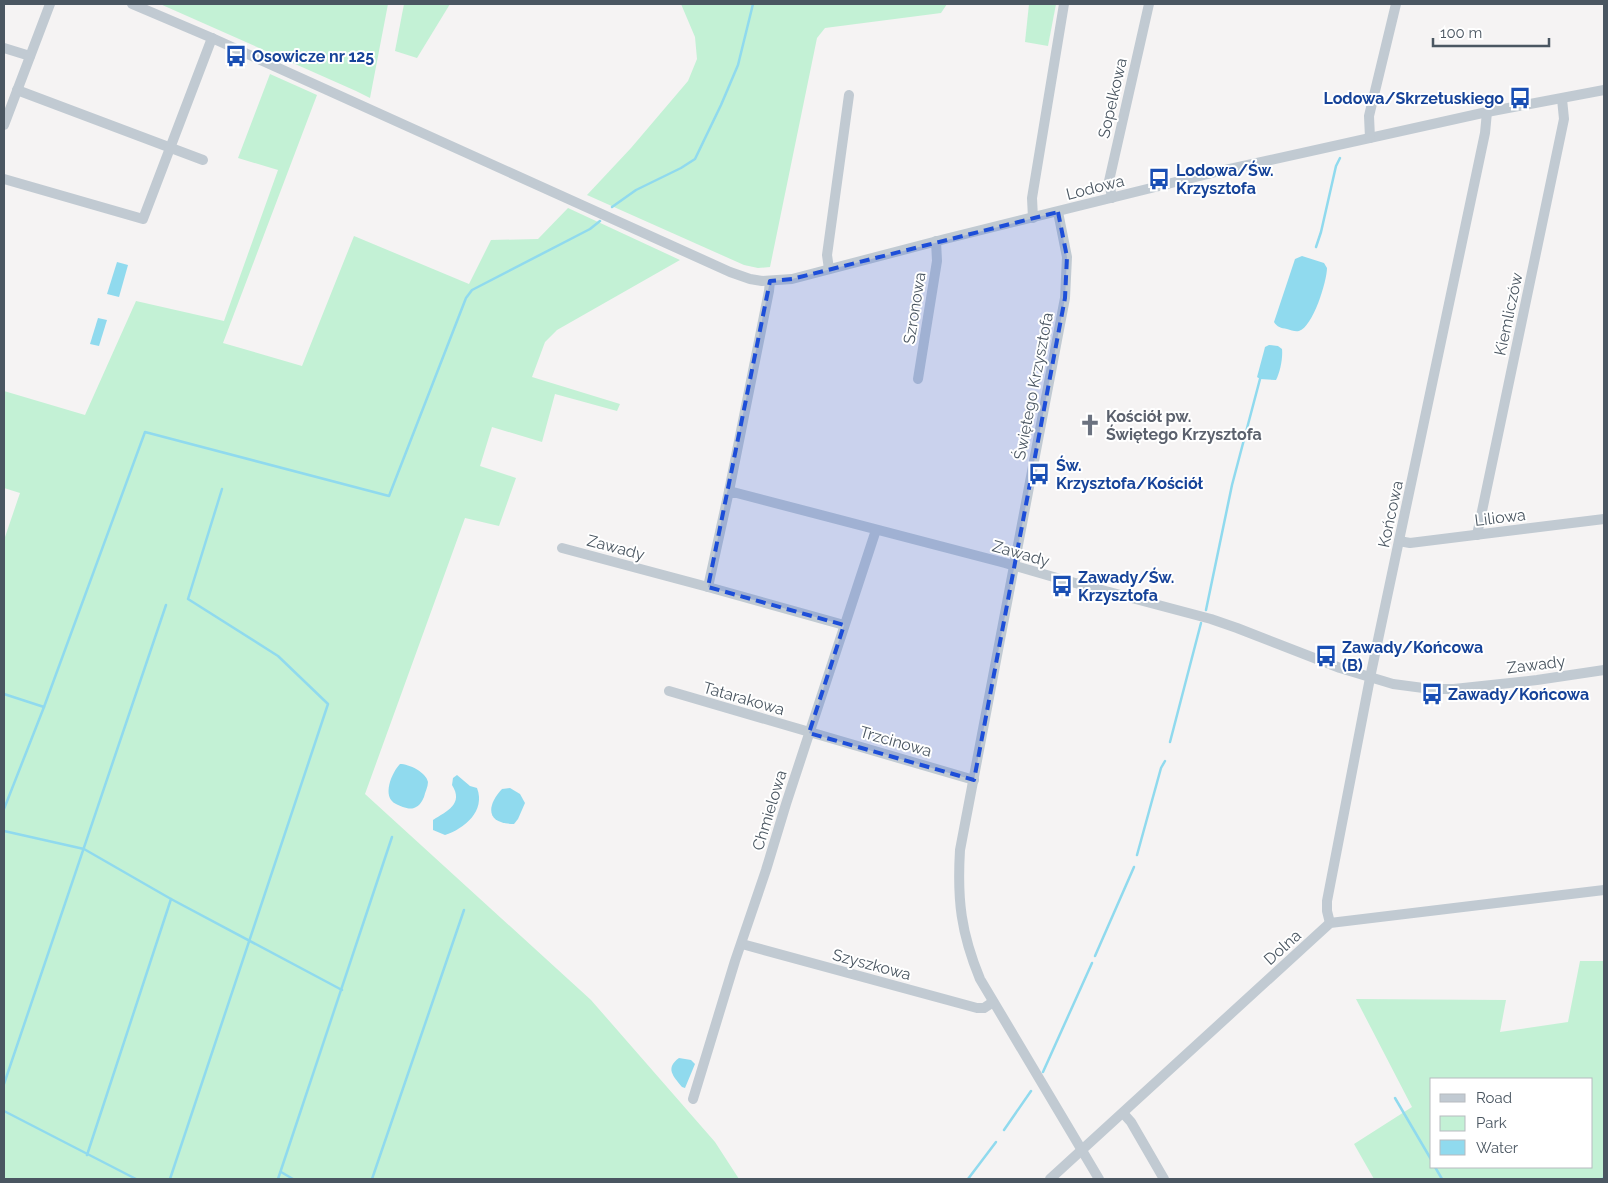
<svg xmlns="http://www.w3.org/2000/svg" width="1608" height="1183" viewBox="0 0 1608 1183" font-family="Raleway,sans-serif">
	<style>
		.green { fill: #c3f1d5; fill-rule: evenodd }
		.water { fill: #90daee }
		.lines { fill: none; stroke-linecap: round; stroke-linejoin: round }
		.stream { stroke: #90daee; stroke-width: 2.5 }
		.minor { stroke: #c1cad2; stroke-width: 10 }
		.marked { fill: #1d4ed8; fill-opacity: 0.2; stroke: #1d4ed8; stroke-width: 4; stroke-dasharray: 10 6; stroke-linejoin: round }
		.labels { text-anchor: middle; stroke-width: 4; stroke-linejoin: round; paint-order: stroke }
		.transit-label { font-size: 16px; font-weight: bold; fill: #164399; stroke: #fff; text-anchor: start }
		.street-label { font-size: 16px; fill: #4a5661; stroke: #fff }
		.worship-label { font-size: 16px; font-weight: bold; fill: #5b616d; stroke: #fff; text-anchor: start }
	</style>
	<rect width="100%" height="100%" fill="#f5f3f3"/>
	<g class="green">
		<polygon points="160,4 388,4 370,98 356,91"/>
		<polygon points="404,4 450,4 417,58 395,51"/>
		<polygon points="681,4 947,4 941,13 825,28 817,38 770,267 758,268 744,265 587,195 631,148 688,81 697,59 695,37"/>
		<polygon points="1029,4 1056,4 1048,46 1025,42"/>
		<polygon points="270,74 317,95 223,343 302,366 354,236 469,284 491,240 538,239 568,208 680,260 557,330 545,342 532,377 620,404 617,411 555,394 542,442 492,427 480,466 516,478 499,526 465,518 365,794 591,1000 715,1142 739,1179 4,1179 4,540 20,493 4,488 4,391 85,415 136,301 224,321 278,170 238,158"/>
		<path d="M1580 961H1604V1179H1374L1354 1144 1412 1107 1356 999 1506 1000 1500 1032 1568 1022ZM1432 1079H1592V1167H1432Z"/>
	</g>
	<g class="water">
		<path d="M1302 256 1324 263 1327 268C1327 281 1313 327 1299 331 1295 332 1291 330 1287 329 1281 328 1277 327 1274 322L1295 259Z"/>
		<polygon points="117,262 128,265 119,297 107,294"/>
		<polygon points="98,318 107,320 99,346 90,344"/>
		<path d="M1269 345 1278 346 1282 349C1283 358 1280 373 1276 380L1260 379 1257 377 1264 351 1265 347Z"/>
		<path d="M400 764C409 764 426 772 428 782 428 787 425 792 424 797 422 801 420 806 414 808 408 810 401 806 396 804 381 797 392 772 400 764Z"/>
		<path d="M457 775 470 786 477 788C486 811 464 829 445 835L433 830V820C447 811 464 804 452 785L453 778Z"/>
		<path d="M510 788 520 794 525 803 518 819 514 824C486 824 486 806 502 789Z"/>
		<path d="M679 1058 691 1060 695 1064 685 1088 682 1087C673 1076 665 1068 679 1058Z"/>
	</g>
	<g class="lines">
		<g class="stream">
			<polyline points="612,207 636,190 681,168 695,159 721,105 738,65 753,4"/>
			<polyline points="1316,247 1321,232 1336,166 1340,158"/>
			<polyline points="1206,610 1232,485 1260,379"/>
			<polyline points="4,694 44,707 145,432 389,496 466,298 472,290 590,229 600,221"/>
			<polyline points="1170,742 1201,623"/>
			<polyline points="4,809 44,707"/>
			<polyline points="4,831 84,849 171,899 342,990"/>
			<polyline points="1137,855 1161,768 1165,761"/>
			<polyline points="1095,956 1134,867"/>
			<polyline points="1043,1072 1092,963"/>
			<polyline points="4,1084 166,605"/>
			<polyline points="1395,1098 1432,1161"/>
			<polyline points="4,1111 136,1179"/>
			<polyline points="1004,1130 1031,1091"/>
			<polyline points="87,1155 171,899"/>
			<polyline points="1435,1167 1442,1179"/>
			<polyline points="281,1172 293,1179"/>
			<polyline points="170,1179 328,704 278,656 188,599 222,489"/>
			<polyline points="278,1179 392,837"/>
			<polyline points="372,1179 464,910"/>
			<polyline points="968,1179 996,1142"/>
			<polyline points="1602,1179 1604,1178"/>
		</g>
		<g class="minor">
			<polyline points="132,4 212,38 730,272 750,279 762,281 792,279 945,239 1216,172 1487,112 1604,90"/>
			<polyline points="4,48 30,56"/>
			<polyline points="17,90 203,160"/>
			<polyline points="4,125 50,4"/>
			<polyline points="1370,138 1369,116 1396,4"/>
			<polyline points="4,179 143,219 212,38"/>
			<polyline points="1112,198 1109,181 1149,4"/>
			<path d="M1058 212 1067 257 1065 298 960 850C957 900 961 933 980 979L1099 1179"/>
			<polyline points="1033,218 1032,198 1064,4"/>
			<polyline points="829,269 827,255 849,95"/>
			<polyline points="918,379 937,261 936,241"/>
			<polyline points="729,491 769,291 770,281"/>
			<polyline points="1477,535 1564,119 1562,99"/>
			<polyline points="1399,541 1410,543 1604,519"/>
			<polyline points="562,548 708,587 729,491 1005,563 1064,580 1211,619 1237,628 1340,668 1393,684 1431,689 1454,689 1537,680 1604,670"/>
			<polyline points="708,587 844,625"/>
			<polyline points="669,691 974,780"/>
			<polyline points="1330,923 1327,911 1327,901 1371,673 1485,133 1487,112"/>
			<polyline points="742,944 977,1008 984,1008 993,1002"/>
			<polyline points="693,1099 735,961 766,870 786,804 876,530"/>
			<polyline points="1123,1113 1131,1122 1164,1179"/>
			<polyline points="1050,1179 1330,923 1604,890"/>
		</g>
	</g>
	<path class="marked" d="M1058 212 1067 257 1065 298 974 780 809 733 844 625 708 587 770 281 792 279Z"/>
	<defs>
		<g id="bus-bare" transform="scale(1.725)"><path d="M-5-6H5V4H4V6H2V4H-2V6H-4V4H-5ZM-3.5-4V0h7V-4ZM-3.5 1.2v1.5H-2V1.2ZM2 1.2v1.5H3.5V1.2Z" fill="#1a4fb4" stroke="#fff" stroke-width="2.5" paint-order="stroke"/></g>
		<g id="church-bare" transform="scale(1.725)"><path d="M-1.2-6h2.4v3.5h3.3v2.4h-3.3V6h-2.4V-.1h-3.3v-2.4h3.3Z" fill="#6b7280" stroke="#fff" stroke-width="2.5" paint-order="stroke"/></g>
	</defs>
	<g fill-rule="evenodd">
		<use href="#bus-bare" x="236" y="56"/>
		<use href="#bus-bare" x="1520" y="98"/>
		<use href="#bus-bare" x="1159" y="179"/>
		<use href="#church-bare" x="1090" y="425"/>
		<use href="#bus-bare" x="1039" y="474"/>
		<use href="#bus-bare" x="1062" y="586"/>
		<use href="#bus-bare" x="1326" y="656"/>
		<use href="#bus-bare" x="1432" y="694"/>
	</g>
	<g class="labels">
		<g class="transit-label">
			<text x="252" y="62">Osowicze nr 125</text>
			<text x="1504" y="104" text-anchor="end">Lodowa/Skrzetuskiego</text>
			<text x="1176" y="176">Lodowa/Św.<tspan x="1176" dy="18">Krzysztofa</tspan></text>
			<text x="1056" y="471">Św.<tspan x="1056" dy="18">Krzysztofa/Kościół</tspan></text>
			<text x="1078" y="583">Zawady/Św.<tspan x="1078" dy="18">Krzysztofa</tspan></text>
			<text x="1342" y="653">Zawady/Końcowa<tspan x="1342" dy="18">(B)</tspan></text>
			<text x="1448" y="700">Zawady/Końcowa</text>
		</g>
		<g class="street-label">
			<text transform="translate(1112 98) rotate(-77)" y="6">Sopelkowa</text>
			<text transform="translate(1095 187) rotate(-14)" y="6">Lodowa</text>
			<text transform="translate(914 308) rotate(-81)" y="6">Szronowa</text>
			<text transform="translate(1508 314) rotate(-78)" y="6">Kiemliczów</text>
			<text transform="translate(1033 386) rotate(-79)" y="6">Świętego Krzysztofa</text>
			<text transform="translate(1390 514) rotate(-78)" y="6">Końcowa</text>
			<text transform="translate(1500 517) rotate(-7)" y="6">Liliowa</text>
			<text transform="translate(616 547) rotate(15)" y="6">Zawady</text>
			<text transform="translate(1021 553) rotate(16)" y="6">Zawady</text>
			<text transform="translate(1536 664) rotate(-7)" y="6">Zawady</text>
			<text transform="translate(744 698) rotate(16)" y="6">Tatarakowa</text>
			<text transform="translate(896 741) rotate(16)" y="6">Trzcinowa</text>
			<text transform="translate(769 810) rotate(-73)" y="6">Chmielowa</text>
			<text transform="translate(1282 947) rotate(-42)" y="6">Dolna</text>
			<text transform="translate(872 964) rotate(15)" y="6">Szyszkowa</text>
		</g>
		<g class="worship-label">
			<text x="1106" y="422">Kościół pw.<tspan x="1106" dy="18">Świętego Krzysztofa</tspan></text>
		</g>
	</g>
	<rect width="1608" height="1183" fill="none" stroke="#4a5661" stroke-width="10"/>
	<rect x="1430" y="1078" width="162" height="90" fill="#ffffff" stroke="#b7bbc0"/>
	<rect x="1440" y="1094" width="25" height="8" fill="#c1cad2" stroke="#b7bbc0"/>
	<text x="1476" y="1103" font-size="15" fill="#4a5661">Road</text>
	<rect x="1440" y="1116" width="25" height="15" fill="#c3f1d5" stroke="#b7bbc0"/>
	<text x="1476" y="1128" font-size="15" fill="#4a5661">Park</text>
	<rect x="1440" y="1140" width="25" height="15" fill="#90daee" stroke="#b7bbc0"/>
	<text x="1476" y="1153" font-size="15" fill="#4a5661">Water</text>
	<path d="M1433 38v8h116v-8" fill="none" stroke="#4a5661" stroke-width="2.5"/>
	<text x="1440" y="38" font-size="15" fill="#4a5661" stroke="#ffffff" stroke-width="4" paint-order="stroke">100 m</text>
</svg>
